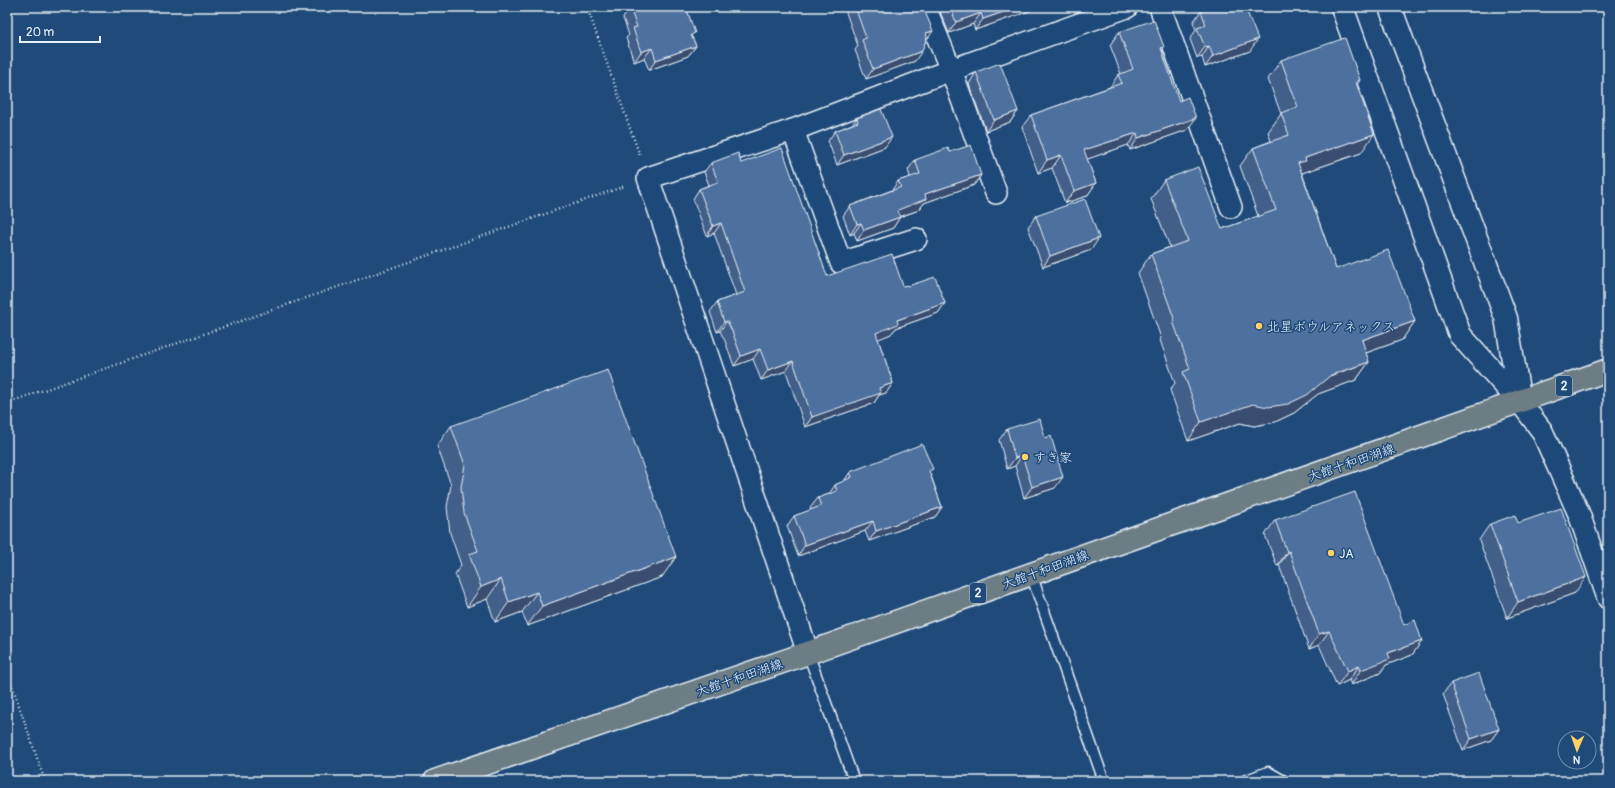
<svg xmlns="http://www.w3.org/2000/svg" width="1615" height="788" viewBox="0 0 1615 788" font-family="Pangolin,'Klee One',sans-serif">
	<style>
		.lines { fill: none; stroke-linecap: round; stroke-linejoin: round }
		.lane-casing { stroke: #e8f1f8; stroke-width: 13 }
		.street-casing { stroke: #e8f1f8; stroke-width: 24 }
		.secondary-casing { stroke: #e8f1f8; stroke-width: 25 }
		.primary-casing { stroke: #e8f1f8; stroke-width: 25 }
		.path { stroke: #e8f1f8; stroke-width: 2.5; stroke-dasharray: 1 3; stroke-linecap: butt }
		.lane { stroke: #1f4a7a; stroke-width: 10 }
		.street { stroke: #1f4a7a; stroke-width: 21 }
		.secondary { stroke: #1f4a7a; stroke-width: 22 }
		.primary { stroke: #6c7e84; stroke-width: 22 }
		.wall { fill: #435f89; stroke: #e8f1f8 }
		.shaded-wall { fill: #374e6f; stroke: #e8f1f8 }
		.building { fill: #4e6f9f; stroke: #e8f1f8 }
		.poi-dot { fill: #ffd166; stroke: #1f4a7a; stroke-width: 1.5 }
		.labels { text-anchor: middle; stroke-width: 3; stroke-linejoin: round; paint-order: stroke }
		.shield { fill: #1f4a7a; stroke: #acbfd2; stroke-width: 1 }
		.shield-label { font-size: 12px; font-weight: bold; fill: #e8f1f8 }
		.poi-label { font-size: 13px; fill: #e8f1f8; stroke: #1f4a7a; text-anchor: start }
		.street-label { font-size: 13px; fill: #e8f1f8; stroke: #1f4a7a }
	</style>
	<rect width="100%" height="100%" fill="#1f4a7a"/>
	<filter id="ink" filterUnits="userSpaceOnUse"><feTurbulence type="fractalNoise" baseFrequency=".025" numOctaves="2"/><feDisplacementMap in="SourceGraphic" scale="8" xChannelSelector="R" yChannelSelector="G"/><feConvolveMatrix kernelMatrix="1 2 1 2 8 2 1 2 1" color-interpolation-filters="sRGB"/></filter>
	<g filter="url(#ink)">
		<g class="lines">
			<g class="lane-casing">
				<g id="lane">
					<polyline points="1031,574 1104,781"/>
					<polyline points="808,653 854,781"/>
					<polyline points="1244,781 1268,772 1284,781"/>
				</g>
			</g>
			<g class="street-casing">
				<g id="street">
					<polyline points="925,7 951,70 996,193"/>
					<polyline points="1160,7 1231,207"/>
					<polyline points="793,130 841,263 916,239"/>
					<polyline points="1520,402 1542,431 1579,514 1608,598"/>
					<polyline points="808,653 648,178 793,130 951,70 1127,7"/>
				</g>
			</g>
			<g class="secondary-casing">
				<g id="secondary">
					<polyline points="1342,7 1460,335 1520,402"/>
					<polyline points="1390,7 1506,318 1520,402"/>
				</g>
			</g>
			<g class="primary-casing">
				<polyline id="primary" points="435,781 808,653 1608,370"/>
			</g>
			<g class="path">
				<polyline points="587,7 640,156"/>
				<polyline points="7,403 625,186"/>
				<polyline points="7,671 45,781"/>
			</g>
			<use href="#lane" class="lane"/>
			<use href="#street" class="street"/>
			<use href="#secondary" class="secondary"/>
			<use href="#primary" class="primary"/>
		</g>
		<g class="wall">
			<polygon points="844,7 923,7 926,41 915,61 866,79 855,50 858,46"/>
			<polygon points="938,7 1037,7 1035,9 975,30 973,24 949,33"/>
			<polygon points="1203,7 1245,7 1250,51 1205,67 1202,57 1197,58 1190,39 1196,30 1193,22 1201,11 1204,10"/>
			<polygon points="630,8 692,37 696,46 688,56 649,70 644,58 634,62 626,38 629,35 623,18"/>
			<polygon points="1119,32 1164,47 1162,51 1187,130 1130,150 1128,145 1087,159 1096,183 1087,196 1065,203 1052,168 1038,173 1022,127 1031,115 1110,87 1118,75 1121,74 1110,45"/>
			<polygon points="1281,60 1360,80 1357,85 1361,153 1302,173 1336,269 1415,321 1402,340 1366,353 1369,362 1356,380 1318,394 1294,413 1275,422 1254,426 1240,423 1188,441 1170,390 1175,383 1160,340 1161,338 1138,273 1151,254 1170,247 1151,199 1164,180 1222,229 1258,216 1240,166 1253,148 1271,141 1268,132 1281,114 1268,79"/>
			<polygon points="976,72 1018,111 1010,122 986,131 969,84"/>
			<polygon points="857,118 885,147 837,165 828,141 835,131 852,124"/>
			<polygon points="950,152 981,175 974,185 924,203 919,210 900,217 893,228 857,241 854,233 850,235 843,216 850,206 892,190 898,181 910,177 908,170 915,160"/>
			<polygon points="711,163 741,163 827,276 903,286 908,286 945,303 938,313 896,328 891,334 878,339 893,383 886,393 879,395 874,403 805,427 786,371 761,380 753,359 734,366 725,341 720,331 717,332 710,312 717,302 736,295 714,233 707,236 693,199 699,189 709,185 704,172"/>
			<polygon points="1036,216 1091,250 1043,267 1028,227"/>
			<polygon points="451,426 662,577 527,626 522,612 495,622 487,599 467,607 455,574 461,565 450,533 447,507 451,485 437,446"/>
			<polygon points="1007,429 1045,438 1055,488 1024,498 1015,466 1007,469 999,440"/>
			<polygon points="850,472 930,473 942,507 935,517 869,541 865,531 798,556 787,526 794,516 811,510 810,508 818,498 829,494 835,485 844,481"/>
			<polygon points="1275,520 1404,625 1422,641 1412,655 1386,665 1380,673 1351,685 1349,680 1337,686 1319,645 1309,649 1279,565 1277,566 1265,535"/>
			<polygon points="1518,523 1575,593 1507,618 1479,540 1490,524"/>
			<polygon points="1451,683 1499,729 1491,740 1463,750 1443,694"/>
		</g>
		<g class="shaded-wall">
			<polygon points="1018,7 1037,7 1035,9 975,30 983,19"/>
			<polygon points="981,13 973,24 949,33 956,22"/>
			<polygon points="933,31 926,41 926,33"/>
			<polygon points="1258,39 1250,51 1205,67 1213,56"/>
			<polygon points="696,46 688,56 649,70 656,60"/>
			<polygon points="1209,46 1202,57 1197,58 1205,47"/>
			<polygon points="652,48 644,58 634,62 641,52"/>
			<polygon points="922,51 915,61 866,79 873,69"/>
			<polygon points="1018,111 1010,122 986,131 994,120"/>
			<polygon points="1196,118 1187,130 1130,150 1138,138"/>
			<polygon points="1137,133 1128,145 1076,163 1084,150"/>
			<polygon points="1374,134 1361,153 1296,175 1298,163 1305,158"/>
			<polygon points="892,137 885,147 837,165 844,155"/>
			<polygon points="1061,155 1052,168 1038,173 1047,160"/>
			<polygon points="981,175 974,185 924,203 919,210 890,220 898,210 925,194"/>
			<polygon points="1096,183 1087,196 1065,203 1074,191"/>
			<polygon points="900,217 893,228 857,241 864,230"/>
			<polygon points="721,223 714,233 707,236 713,226"/>
			<polygon points="861,223 854,233 850,235 857,224"/>
			<polygon points="1099,238 1091,250 1043,267 1050,256"/>
			<polygon points="945,303 938,313 896,328 891,334 869,343 876,333 897,320"/>
			<polygon points="727,321 720,331 717,332 724,322"/>
			<polygon points="1415,321 1402,340 1349,359 1362,340"/>
			<polygon points="760,349 753,359 734,366 741,356"/>
			<polygon points="793,361 786,371 761,380 768,370"/>
			<polygon points="1369,362 1356,380 1318,394 1294,413 1275,422 1254,426 1240,423 1188,441 1201,422"/>
			<polygon points="893,383 886,393 879,395 874,403 805,427 812,417 879,388"/>
			<polygon points="1022,455 1015,466 1007,469 1015,458"/>
			<polygon points="1063,477 1055,488 1024,498 1032,487"/>
			<polygon points="942,507 935,517 869,541 876,531"/>
			<polygon points="873,521 865,531 798,556 805,545"/>
			<polygon points="1289,551 1279,565 1277,566 1287,552"/>
			<polygon points="676,557 662,577 527,626 542,606"/>
			<polygon points="1586,577 1575,593 1507,618 1518,602"/>
			<polygon points="501,579 487,599 467,607 481,587"/>
			<polygon points="537,592 522,612 495,622 509,602"/>
			<polygon points="1329,631 1319,645 1309,649 1319,634"/>
			<polygon points="1422,641 1412,655 1386,665 1380,673 1351,685 1361,670 1388,653"/>
			<polygon points="1359,666 1349,680 1337,686 1348,671"/>
			<polygon points="1499,729 1491,740 1463,750 1471,739"/>
		</g>
		<g class="building">
			<polygon points="632,7 686,7 695,33 691,35 696,46 656,60 652,48 641,52 633,28 637,27 630,8"/>
			<polygon points="855,7 923,7 933,31 926,33 927,37 922,51 873,69 862,40 866,38"/>
			<polygon points="950,7 1018,7 983,19 981,13 956,22"/>
			<polygon points="1212,7 1245,7 1258,39 1213,56 1209,46 1205,47 1197,28 1206,25 1201,11"/>
			<polygon points="1154,20 1164,47 1161,48 1179,101 1188,97 1196,118 1138,138 1137,133 1084,150 1096,183 1074,191 1061,155 1047,160 1031,115 1122,83 1118,75 1133,69 1119,32"/>
			<polygon points="1345,38 1360,80 1356,82 1374,134 1305,158 1306,161 1298,163 1336,269 1388,250 1415,321 1362,340 1369,362 1331,375 1307,395 1288,404 1268,407 1253,404 1201,422 1183,372 1190,369 1173,321 1175,321 1151,254 1188,241 1164,180 1198,167 1222,229 1276,210 1253,148 1289,135 1281,113 1298,107 1281,60"/>
			<polygon points="1000,63 1018,111 994,120 976,72"/>
			<polygon points="881,109 892,137 844,155 835,131 858,122 857,118"/>
			<polygon points="971,145 981,175 925,194 926,199 898,210 900,217 864,230 861,223 857,224 850,206 901,187 898,181 920,174 915,160 948,148 950,152"/>
			<polygon points="782,148 827,276 892,254 903,286 908,285 908,286 935,277 945,303 897,320 898,324 876,333 893,383 879,388 881,393 812,417 793,361 768,370 760,349 741,356 732,331 727,321 724,322 717,302 745,292 721,223 713,226 699,189 718,182 711,163 738,153 741,163"/>
			<polygon points="1085,199 1099,238 1050,256 1036,216"/>
			<polygon points="608,370 676,557 542,606 537,592 509,602 501,579 481,587 469,554 478,551 464,513 461,487 465,465 451,426"/>
			<polygon points="1040,419 1045,438 1051,436 1063,477 1032,487 1022,455 1015,458 1007,429"/>
			<polygon points="922,444 933,469 929,471 942,507 876,531 873,521 805,545 794,516 821,506 818,498 837,491 835,485 852,477 850,472"/>
			<polygon points="1355,492 1404,625 1415,620 1422,641 1388,653 1390,659 1361,670 1359,666 1348,671 1329,631 1319,634 1289,551 1287,552 1275,520"/>
			<polygon points="1561,508 1586,577 1518,602 1490,524 1515,515 1518,523"/>
			<polygon points="1479,673 1499,729 1471,739 1451,683"/>
		</g>
	</g>
	<g class="poi-dot">
		<circle cx="1259" cy="326" r="4"/>
		<circle cx="1025" cy="457" r="4"/>
		<circle cx="1331" cy="553" r="4"/>
	</g>
	<g class="labels">
		<g class="shield">
			<rect x="1556" y="376" width="16" height="20" rx="3"/>
			<rect x="970" y="583" width="16" height="20" rx="3"/>
		</g>
		<g class="shield-label">
			<text x="1564" y="390">2</text>
			<text x="978" y="597">2</text>
		</g>
		<g class="poi-label">
			<text x="1267" y="331">北星ボウルアネックス</text>
			<text x="1033" y="462">すき家</text>
			<text x="1339" y="558">JA</text>
		</g>
		<g class="street-label">
			<text transform="translate(1351 462) rotate(-19)" y="5">大館十和田湖線</text>
			<text transform="translate(1045 569) rotate(-20)" y="5">大館十和田湖線</text>
			<text transform="translate(739 677) rotate(-19)" y="5">大館十和田湖線</text>
		</g>
	</g>
	<rect width="1615" height="788" fill="none" stroke="#1f4a7a" stroke-width="24"/>
	<rect x="12" y="12" width="1591" height="764" fill="none" stroke="#e8f1f8" stroke-width="1.5" filter="url(#ink)"/>
	<g transform="translate(1577 750) rotate(182)"><circle r="19" fill="#1f4a7a" stroke="#6f8dac"/>
	<path d="M0-3L7 15L0 10L-7 15Z" fill="#ffd166"/>
	<text y="-6" font-size="11" font-weight="bold" text-anchor="middle" fill="#e8f1f8">N</text>
	</g>
	<path d="M20 36v6h80v-6" fill="none" stroke="#e8f1f8" stroke-width="2"/>
	<text x="26" y="36" font-size="12" fill="#e8f1f8" stroke="#1f4a7a" stroke-width="3" paint-order="stroke">20 m</text>
</svg>
